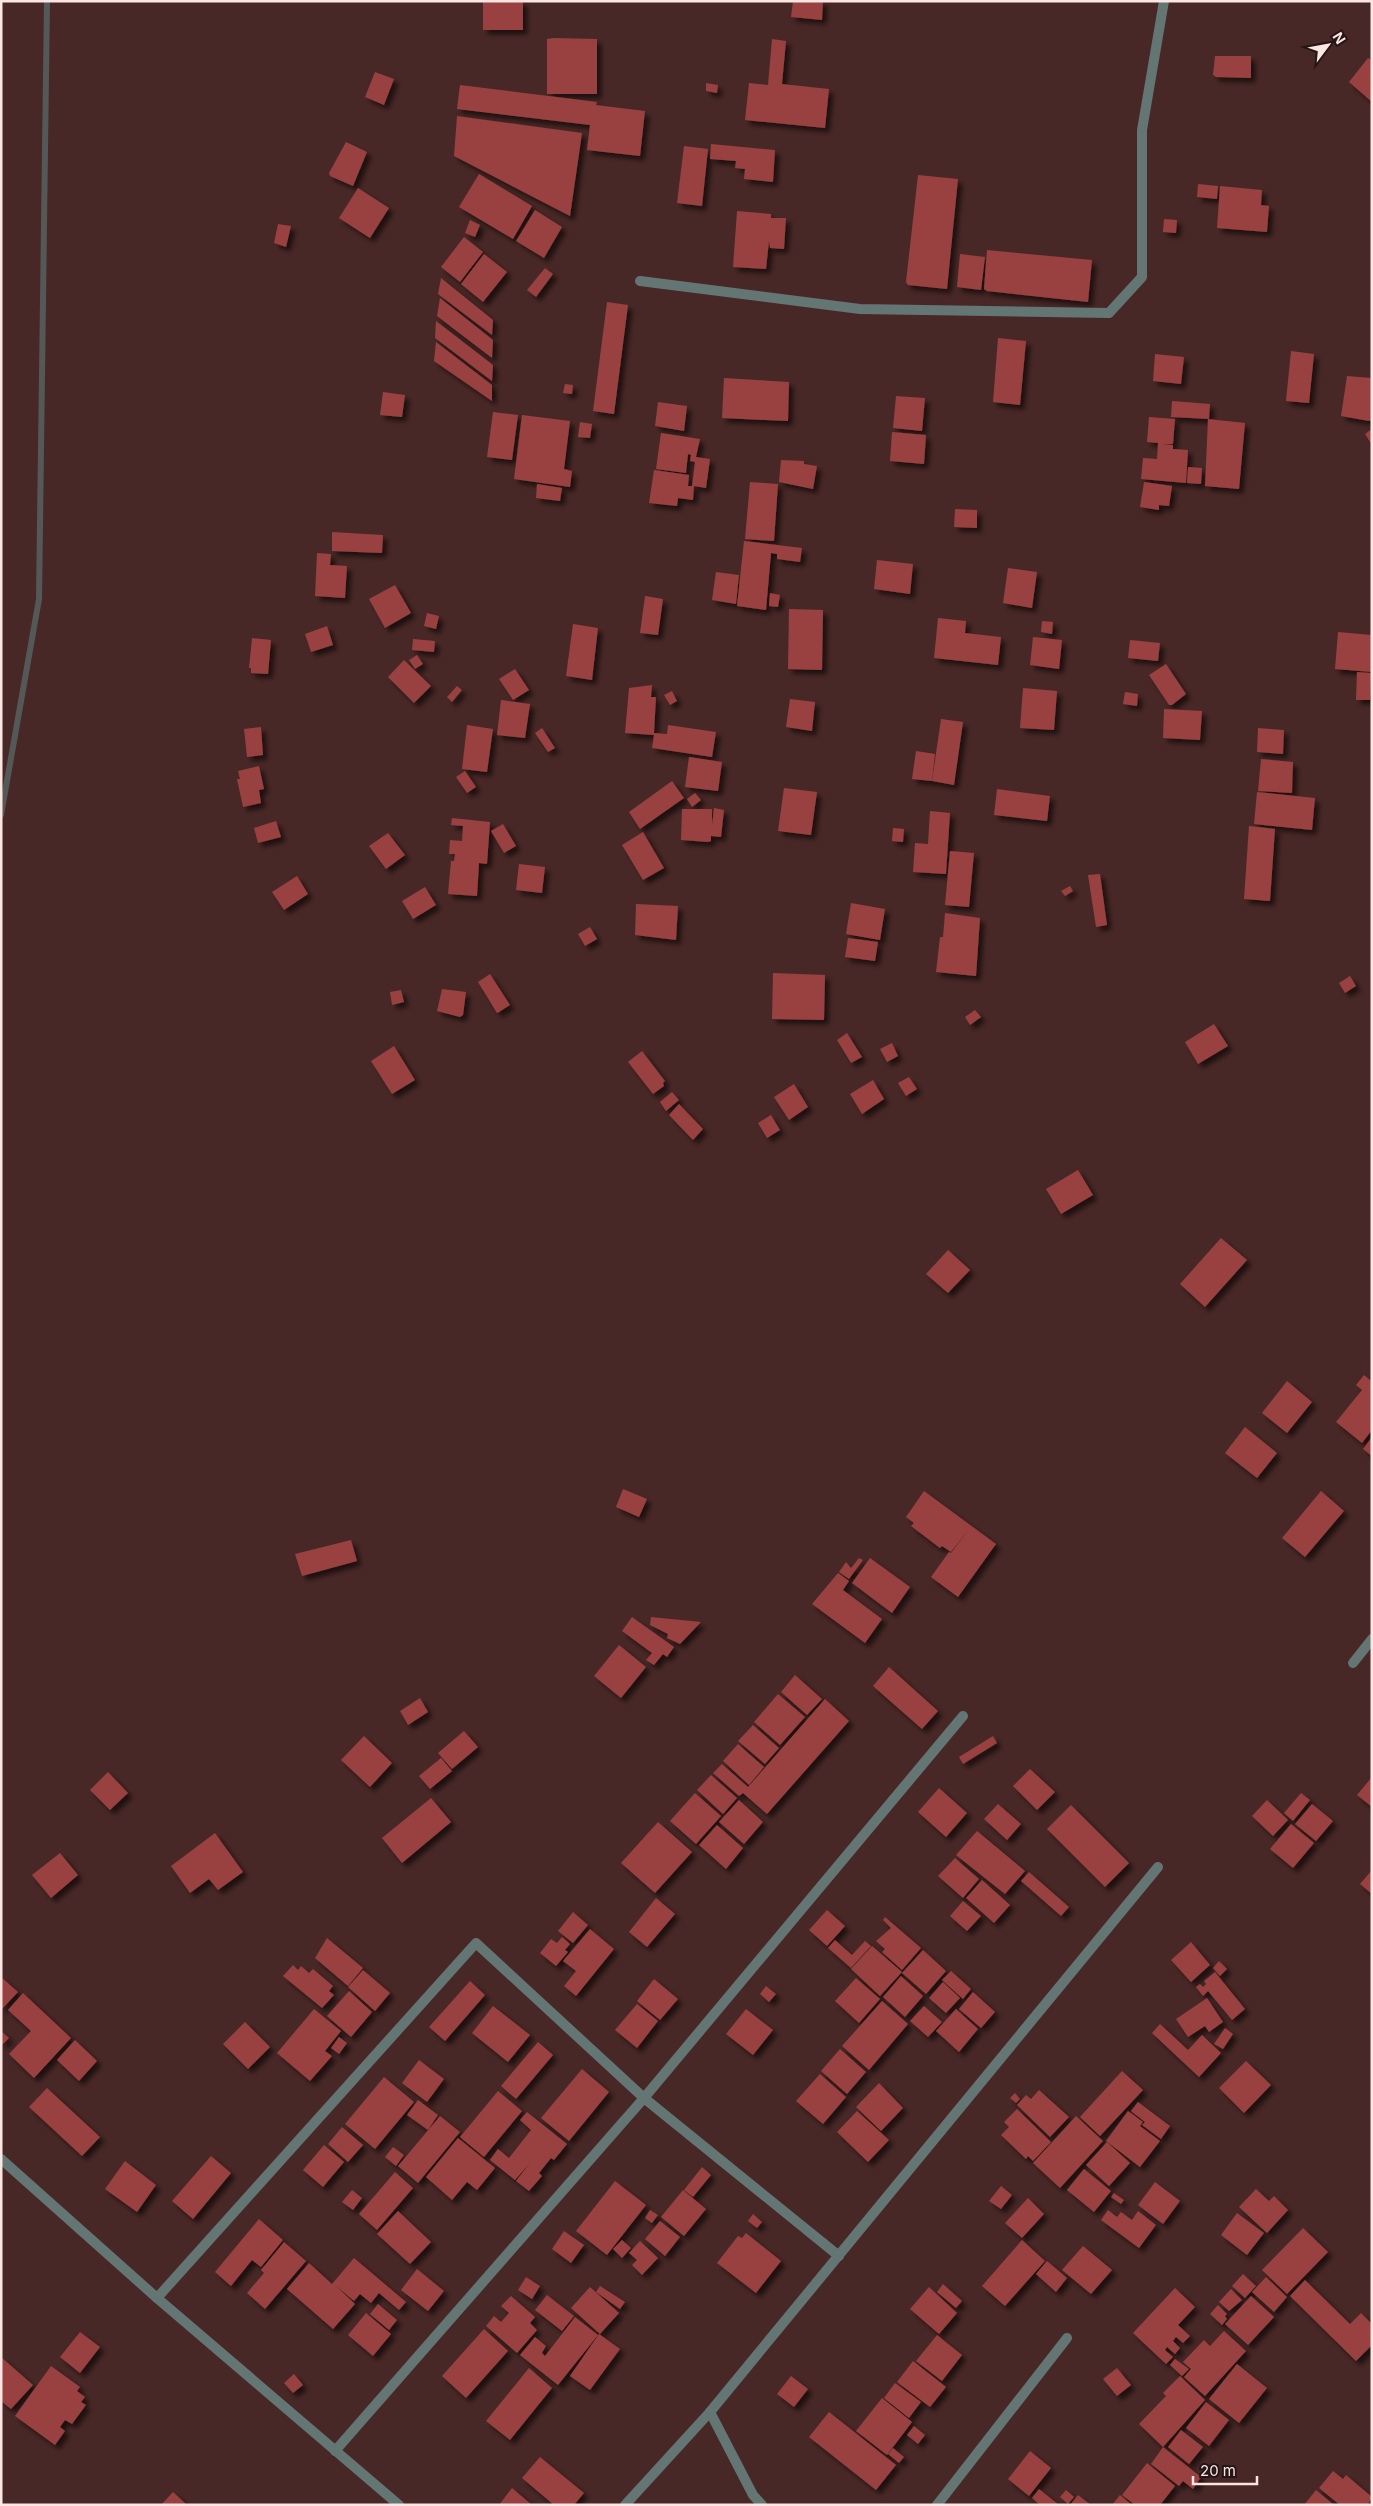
<svg xmlns="http://www.w3.org/2000/svg" width="1373" height="2506" viewBox="0 0 1373 2506" font-family="Inter,sans-serif">
	<style>
		.lines { fill: none; stroke-linecap: round; stroke-linejoin: round }
		.stream { stroke: #545957; stroke-width: 6 }
		.building { fill: #99413f; filter: url(#shadow) }
		.minor { stroke: #647673; stroke-width: 10 }
	</style>
	<defs>
		<filter id="shadow"><feDropShadow dx="4.5" dy="4.5" stdDeviation="2.5" flood-color="#0009"/></filter>
	</defs>
	<rect width="100%" height="100%" fill="#482826"/>
	<g class="lines">
		<polyline class="stream" points="1,815 39,599 47,1"/>
	</g>
	<g class="building">
		<rect x="483" y="1" width="40" height="29"/>
		<polygon points="793,1 823,1 822,20 791,17"/>
		<polygon points="553,38 597,39 597,94 547,94 547,39"/>
		<polygon points="772,39 786,41 782,84 829,89 825,128 745,120 749,83 768,85"/>
		<polygon points="1215,56 1251,56 1251,78 1216,77 1213,75"/>
		<polygon points="1368,58 1372,60 1372,102 1349,82"/>
		<polygon points="375,72 394,79 384,105 365,97"/>
		<polygon points="706,83 718,85 717,93 706,91"/>
		<polygon points="460,85 597,102 596,105 645,111 640,156 587,150 590,125 457,109"/>
		<polygon points="457,116 582,133 570,216 454,156"/>
		<polygon points="346,142 367,152 353,186 330,176 329,173"/>
		<polygon points="711,144 775,150 773,182 744,179 745,169 735,168 736,161 710,159"/>
		<polygon points="684,146 708,149 702,206 677,203"/>
		<polygon points="479,174 532,206 513,239 459,207"/>
		<polygon points="918,175 958,179 947,289 908,285 906,282"/>
		<polygon points="1198,184 1218,186 1217,199 1197,197"/>
		<polygon points="1220,186 1262,190 1261,205 1269,206 1267,232 1217,228"/>
		<polygon points="358,188 389,208 370,238 339,218"/>
		<polygon points="535,210 562,227 544,258 516,241"/>
		<polygon points="737,211 771,214 771,218 786,218 784,249 770,248 769,241 766,269 733,267"/>
		<polygon points="1164,219 1177,220 1176,233 1163,232"/>
		<polygon points="470,220 480,225 475,237 465,233"/>
		<polygon points="278,224 291,226 286,247 274,243"/>
		<polygon points="464,237 483,252 460,282 441,267"/>
		<polygon points="987,250 1092,260 1088,302 987,291 984,289"/>
		<polygon points="484,254 507,272 483,302 461,284"/>
		<polygon points="960,254 985,257 981,290 957,287"/>
		<polygon points="545,268 553,274 536,297 527,290"/>
		<polygon points="441,278 493,320 492,335 438,294"/>
		<polygon points="440,298 493,340 492,358 437,316"/>
		<polygon points="607,302 628,305 614,414 593,411"/>
		<polygon points="436,321 493,365 492,381 435,338"/>
		<polygon points="998,338 1026,341 1020,405 993,402"/>
		<polygon points="436,342 492,385 492,401 434,361"/>
		<polygon points="1291,351 1314,354 1309,403 1286,401"/>
		<polygon points="1155,354 1184,357 1181,384 1153,381"/>
		<polygon points="1347,376 1372,378 1372,420 1369,421 1341,416"/>
		<polygon points="724,378 789,382 788,421 722,418"/>
		<polygon points="565,384 573,385 572,394 563,393"/>
		<polygon points="383,392 405,395 402,417 380,415"/>
		<polygon points="896,396 925,398 922,431 893,428"/>
		<polygon points="1172,401 1210,404 1209,419 1171,417"/>
		<polygon points="658,402 687,406 684,431 655,426"/>
		<polygon points="493,412 518,415 512,460 487,457"/>
		<polygon points="522,415 570,421 564,469 572,471 570,487 514,479"/>
		<polygon points="1149,417 1175,419 1173,444 1162,444 1173,445 1173,449 1188,450 1186,483 1141,479 1143,458 1157,459 1158,443 1147,442"/>
		<polygon points="1208,419 1245,423 1239,489 1205,486"/>
		<polygon points="580,422 592,424 590,438 578,437"/>
		<polygon points="1372,429 1372,445 1365,434"/>
		<polygon points="892,432 926,435 924,464 890,461"/>
		<polygon points="661,433 700,439 696,457 710,459 706,488 694,486 693,500 678,498 677,506 649,503 654,470 689,475 688,486 692,486 695,462 690,461 691,455 688,454 686,473 656,469"/>
		<polygon points="781,460 804,461 804,464 817,466 813,489 779,482"/>
		<polygon points="1188,467 1202,468 1201,484 1187,483"/>
		<polygon points="750,482 778,484 774,541 745,539"/>
		<polygon points="1144,482 1172,486 1169,506 1159,505 1159,510 1140,507"/>
		<polygon points="537,484 562,488 560,501 536,498"/>
		<polygon points="955,509 977,510 977,528 954,527"/>
		<polygon points="332,532 383,535 382,553 332,551"/>
		<polygon points="744,541 802,548 800,562 777,559 777,554 771,553 766,610 737,606"/>
		<polygon points="317,553 331,554 330,565 347,566 345,598 315,596"/>
		<polygon points="877,560 913,564 910,594 874,589"/>
		<polygon points="1008,568 1037,572 1032,608 1003,603"/>
		<polygon points="716,572 739,575 736,604 712,600"/>
		<polygon points="395,585 411,613 385,628 369,599"/>
		<polygon points="770,593 780,595 778,607 769,606"/>
		<polygon points="645,596 663,599 658,635 640,633"/>
		<polygon points="789,609 823,610 822,670 788,669"/>
		<polygon points="427,613 439,616 436,629 424,626"/>
		<polygon points="938,618 966,621 965,633 1001,637 998,665 934,658"/>
		<polygon points="1042,621 1053,622 1052,634 1041,632"/>
		<polygon points="573,624 598,628 592,680 566,676"/>
		<polygon points="327,626 333,645 311,652 305,634"/>
		<polygon points="1338,632 1372,635 1372,672 1335,669"/>
		<polygon points="1033,637 1062,640 1059,669 1030,665"/>
		<polygon points="252,638 271,640 268,674 251,673 251,668 249,668"/>
		<polygon points="413,639 435,641 434,652 412,650"/>
		<polygon points="1130,640 1160,643 1158,661 1128,658"/>
		<polygon points="417,655 423,664 415,669 409,660"/>
		<polygon points="404,660 431,686 414,703 388,677"/>
		<polygon points="1166,664 1186,694 1172,705 1169,705 1149,675"/>
		<polygon points="515,669 529,690 513,700 499,679"/>
		<polygon points="1357,672 1371,673 1370,700 1356,700"/>
		<polygon points="652,685 651,697 656,697 654,733 667,734 668,725 716,732 712,757 652,748 654,735 625,733 629,688"/>
		<polygon points="457,686 462,690 452,702 447,697"/>
		<polygon points="1023,688 1057,691 1054,730 1020,728"/>
		<polygon points="672,691 677,701 670,705 664,695"/>
		<polygon points="1125,692 1138,694 1137,706 1123,704"/>
		<polygon points="790,699 815,702 812,731 786,727"/>
		<polygon points="501,700 530,704 525,738 497,735"/>
		<polygon points="1164,709 1202,711 1200,740 1163,738"/>
		<polygon points="941,719 963,722 954,785 932,781"/>
		<polygon points="467,725 493,729 487,772 462,769"/>
		<polygon points="261,727 263,755 247,757 244,729"/>
		<polygon points="542,728 555,748 548,752 535,733"/>
		<polygon points="1258,728 1284,730 1283,754 1257,752"/>
		<polygon points="916,751 935,754 932,781 912,779"/>
		<polygon points="689,757 722,762 718,791 685,787"/>
		<polygon points="1261,759 1293,762 1292,793 1258,791"/>
		<polygon points="259,766 264,789 259,790 261,803 243,807 237,779 240,779 238,771"/>
		<polygon points="465,771 476,787 467,793 456,777"/>
		<polygon points="672,781 684,798 640,829 629,812"/>
		<polygon points="784,788 817,792 811,835 778,831"/>
		<polygon points="997,789 1050,796 1047,821 994,815"/>
		<polygon points="1257,792 1315,798 1312,830 1254,824"/>
		<polygon points="695,793 701,800 692,807 687,799"/>
		<polygon points="714,808 724,810 721,837 711,836 711,841 708,842 681,840 682,809 712,809 712,825"/>
		<polygon points="930,811 950,813 946,874 913,872 915,843 928,844"/>
		<polygon points="452,818 490,822 487,864 479,863 477,896 448,894 451,861 454,861 455,854 449,854 450,840 462,841 463,826 451,825"/>
		<polygon points="276,821 281,837 258,843 254,828"/>
		<polygon points="503,824 516,846 504,853 491,831"/>
		<polygon points="1249,826 1275,829 1270,901 1244,899"/>
		<polygon points="893,828 904,829 903,842 892,841"/>
		<polygon points="643,832 664,868 643,880 622,845"/>
		<polygon points="388,833 405,855 386,869 369,846"/>
		<polygon points="950,851 974,853 969,907 945,905"/>
		<polygon points="519,864 545,867 542,893 516,890"/>
		<polygon points="1100,874 1107,925 1096,927 1088,875"/>
		<polygon points="297,876 308,894 284,910 272,892"/>
		<polygon points="1070,886 1073,891 1065,896 1061,891"/>
		<polygon points="425,887 436,905 413,919 402,901"/>
		<polygon points="851,903 885,909 880,940 846,934"/>
		<polygon points="636,904 678,906 676,940 635,935"/>
		<polygon points="945,913 980,918 976,976 936,972 940,937 943,937"/>
		<polygon points="590,927 597,939 585,946 578,934"/>
		<polygon points="848,938 878,942 875,961 845,957"/>
		<polygon points="773,973 825,975 824,1020 772,1019"/>
		<polygon points="490,974 510,1005 499,1012 497,1013 478,982"/>
		<polygon points="1350,976 1356,986 1345,993 1339,983"/>
		<polygon points="442,989 466,992 463,1015 460,1017 437,1011"/>
		<polygon points="401,990 404,1002 392,1005 390,992"/>
		<polygon points="975,1010 981,1017 970,1025 965,1017"/>
		<polygon points="1214,1024 1228,1046 1198,1064 1185,1042"/>
		<polygon points="847,1033 862,1057 851,1063 837,1040"/>
		<polygon points="892,1043 898,1056 887,1062 880,1049"/>
		<polygon points="394,1046 415,1080 392,1094 371,1061"/>
		<polygon points="642,1051 665,1081 663,1083 664,1086 653,1094 628,1062"/>
		<polygon points="909,1077 917,1089 906,1096 898,1083"/>
		<polygon points="873,1080 884,1099 862,1114 850,1094"/>
		<polygon points="794,1084 808,1107 789,1120 774,1097"/>
		<polygon points="672,1092 679,1100 666,1111 660,1102"/>
		<polygon points="679,1104 703,1129 693,1140 669,1115"/>
		<polygon points="771,1115 780,1130 767,1138 758,1123"/>
		<polygon points="1078,1170 1093,1195 1061,1214 1046,1189"/>
		<polygon points="1221,1238 1247,1260 1205,1307 1180,1284"/>
		<polygon points="948,1250 970,1270 948,1293 926,1274"/>
		<polygon points="1364,1375 1370,1380 1372,1378 1372,1430 1362,1443 1336,1422 1362,1390 1356,1385"/>
		<polygon points="1287,1381 1312,1402 1287,1433 1262,1413"/>
		<polygon points="1245,1427 1277,1453 1257,1478 1225,1453"/>
		<polygon points="1372,1437 1372,1456 1363,1449"/>
		<polygon points="623,1489 647,1499 639,1517 616,1507"/>
		<polygon points="924,1491 996,1544 958,1597 931,1577 949,1552 951,1553 969,1529 951,1552 942,1546 940,1548 911,1526 914,1523 906,1517"/>
		<polygon points="1321,1491 1344,1511 1305,1557 1282,1538"/>
		<polygon points="351,1540 357,1561 302,1576 295,1554"/>
		<polygon points="859,1558 863,1560 849,1579 839,1572 846,1562 851,1568"/>
		<polygon points="870,1558 910,1587 892,1613 852,1583"/>
		<polygon points="838,1573 849,1581 843,1590 882,1619 865,1643 812,1604"/>
		<polygon points="632,1617 674,1647 667,1657 663,1654 654,1665 646,1660 652,1653 622,1631"/>
		<polygon points="651,1617 701,1622 680,1644 667,1638 668,1634 650,1625"/>
		<polygon points="619,1645 646,1667 621,1698 594,1676"/>
		<polygon points="889,1667 938,1711 922,1729 873,1686"/>
		<polygon points="795,1675 822,1699 807,1715 781,1692"/>
		<polygon points="778,1694 805,1717 780,1745 754,1722"/>
		<polygon points="420,1698 428,1712 408,1725 400,1711"/>
		<polygon points="825,1699 849,1721 767,1814 743,1793 739,1796 713,1773 722,1764 748,1787"/>
		<polygon points="753,1725 779,1748 765,1764 738,1741"/>
		<polygon points="464,1731 478,1747 452,1769 438,1753"/>
		<polygon points="364,1736 392,1763 370,1787 341,1760"/>
		<polygon points="993,1736 997,1743 963,1764 959,1757"/>
		<polygon points="738,1744 764,1767 749,1785 723,1761"/>
		<polygon points="441,1758 452,1771 430,1789 419,1776"/>
		<polygon points="1030,1769 1055,1792 1037,1810 1013,1786"/>
		<polygon points="108,1772 128,1793 110,1810 90,1790"/>
		<polygon points="711,1775 737,1798 723,1814 697,1790"/>
		<polygon points="1372,1777 1372,1807 1357,1795"/>
		<polygon points="939,1788 967,1813 946,1837 918,1812"/>
		<polygon points="695,1793 721,1816 696,1844 670,1821"/>
		<polygon points="1301,1793 1310,1800 1293,1821 1284,1813"/>
		<polygon points="431,1798 451,1822 402,1863 382,1838"/>
		<polygon points="739,1800 763,1822 744,1844 719,1822"/>
		<polygon points="1267,1800 1288,1820 1273,1836 1252,1816"/>
		<polygon points="998,1804 1021,1824 1007,1840 984,1819"/>
		<polygon points="1312,1804 1333,1821 1316,1841 1295,1824"/>
		<polygon points="1071,1805 1129,1863 1105,1887 1047,1829"/>
		<polygon points="658,1822 692,1852 655,1893 621,1863"/>
		<polygon points="1291,1824 1314,1843 1293,1868 1270,1849"/>
		<polygon points="717,1825 743,1848 726,1869 699,1845"/>
		<polygon points="977,1831 1025,1871 1005,1894 956,1855"/>
		<polygon points="215,1833 243,1872 218,1890 209,1879 190,1893 171,1866"/>
		<polygon points="60,1853 78,1875 51,1898 32,1875"/>
		<polygon points="955,1858 979,1879 963,1898 938,1876"/>
		<polygon points="1372,1870 1372,1894 1360,1884"/>
		<polygon points="1029,1872 1069,1907 1061,1916 1021,1881"/>
		<polygon points="982,1880 1010,1905 994,1923 966,1898"/>
		<polygon points="656,1898 675,1914 647,1947 629,1932"/>
		<polygon points="963,1901 981,1916 967,1931 950,1916"/>
		<polygon points="827,1910 845,1926 827,1946 809,1930"/>
		<polygon points="573,1912 588,1925 573,1943 558,1931"/>
		<polygon points="885,1917 921,1948 902,1970 882,1952 885,1949 876,1941 891,1928 883,1920"/>
		<polygon points="590,1929 614,1949 576,1996 564,1986 576,1971 563,1961"/>
		<polygon points="562,1937 570,1944 565,1950 568,1952 556,1966 540,1953 551,1939 557,1943"/>
		<polygon points="327,1938 363,1968 348,1986 315,1958"/>
		<polygon points="835,1940 852,1955 865,1941 871,1946 851,1968 828,1948"/>
		<polygon points="1191,1942 1210,1965 1191,1982 1171,1960"/>
		<polygon points="872,1946 902,1972 880,1996 851,1969"/>
		<polygon points="923,1950 946,1971 926,1994 902,1973"/>
		<polygon points="1219,1961 1227,1969 1220,1976 1213,1968"/>
		<polygon points="293,1965 298,1970 301,1966 309,1973 313,1969 333,1986 329,1991 334,1995 322,2008 283,1976"/>
		<polygon points="363,1970 390,1993 375,2011 348,1987"/>
		<polygon points="951,1971 971,1989 963,1999 942,1980"/>
		<polygon points="1215,1972 1245,2009 1232,2020 1208,1991 1203,1996 1196,1987 1200,1984 1203,1987 1206,1984 1204,1981"/>
		<polygon points="901,1976 923,1996 905,2017 883,1997"/>
		<polygon points="1,1977 18,1992 1,2010"/>
		<polygon points="856,1978 880,1999 859,2023 835,2001"/>
		<polygon points="654,1979 678,1999 660,2020 637,2001"/>
		<polygon points="470,1981 485,1995 445,2041 429,2027"/>
		<polygon points="943,1982 960,1998 946,2013 929,1998"/>
		<polygon points="766,1986 776,1994 769,2002 760,1994"/>
		<polygon points="349,1991 372,2012 351,2037 327,2016"/>
		<polygon points="973,1992 995,2012 981,2028 959,2009"/>
		<polygon points="23,1993 71,2038 34,2078 9,2054 31,2031 8,2010"/>
		<polygon points="1207,1998 1223,2022 1209,2032 1205,2026 1188,2037 1176,2019"/>
		<polygon points="882,2001 908,2024 869,2070 842,2046"/>
		<polygon points="637,2004 658,2021 637,2048 615,2030"/>
		<polygon points="493,2006 530,2035 508,2062 472,2033"/>
		<polygon points="924,2006 942,2022 928,2037 910,2021"/>
		<polygon points="314,2009 341,2031 325,2051 332,2056 310,2081 277,2053"/>
		<polygon points="746,2009 773,2030 753,2055 726,2034"/>
		<polygon points="956,2009 978,2029 959,2052 936,2031"/>
		<polygon points="245,2022 270,2047 248,2069 223,2044"/>
		<polygon points="1160,2024 1188,2050 1202,2035 1221,2053 1199,2077 1152,2033"/>
		<polygon points="1225,2028 1233,2034 1223,2049 1214,2044"/>
		<polygon points="1,2031 9,2038 1,2046"/>
		<polygon points="339,2037 347,2043 339,2054 331,2048"/>
		<polygon points="75,2040 97,2061 79,2081 57,2060"/>
		<polygon points="538,2042 553,2055 516,2099 501,2086"/>
		<polygon points="840,2049 866,2072 847,2094 821,2071"/>
		<polygon points="419,2060 444,2079 427,2102 402,2083"/>
		<polygon points="1246,2061 1271,2085 1244,2113 1219,2088"/>
		<polygon points="582,2069 609,2092 569,2141 541,2118"/>
		<polygon points="1122,2071 1143,2090 1100,2136 1080,2117"/>
		<polygon points="820,2074 846,2097 823,2124 796,2101"/>
		<polygon points="384,2077 414,2102 375,2149 345,2124"/>
		<polygon points="879,2083 903,2108 881,2131 856,2107"/>
		<polygon points="47,2088 100,2137 82,2156 29,2107"/>
		<polygon points="1039,2090 1069,2117 1050,2137 1017,2105 1026,2095 1031,2099"/>
		<polygon points="498,2091 522,2111 484,2157 460,2137"/>
		<polygon points="1015,2093 1020,2099 1016,2103 1010,2098"/>
		<polygon points="418,2100 438,2115 428,2130 407,2115"/>
		<polygon points="1138,2102 1170,2126 1161,2139 1142,2125 1145,2122 1131,2111"/>
		<polygon points="1017,2109 1051,2142 1033,2161 1028,2156 1026,2159 1001,2135 1009,2127 1004,2122"/>
		<polygon points="857,2111 889,2140 868,2162 837,2132"/>
		<polygon points="1128,2111 1143,2122 1140,2126 1160,2141 1140,2167 1106,2141"/>
		<polygon points="527,2112 567,2144 554,2160 551,2158 539,2173 542,2176 529,2191 516,2181 530,2163 515,2180 490,2160 498,2149 509,2158 531,2130 520,2120"/>
		<polygon points="440,2116 460,2132 418,2183 398,2166"/>
		<polygon points="1076,2116 1103,2141 1060,2188 1033,2163"/>
		<polygon points="342,2127 363,2145 348,2162 328,2144"/>
		<polygon points="458,2138 495,2168 477,2190 467,2182 452,2200 426,2177"/>
		<polygon points="1107,2142 1130,2163 1109,2186 1086,2165"/>
		<polygon points="324,2145 344,2162 323,2187 303,2170"/>
		<polygon points="393,2147 404,2155 396,2166 385,2157"/>
		<polygon points="211,2156 231,2173 193,2219 172,2201"/>
		<polygon points="125,2161 156,2185 137,2212 105,2189"/>
		<polygon points="702,2167 711,2175 693,2197 684,2190"/>
		<polygon points="1084,2169 1111,2191 1094,2212 1067,2190"/>
		<polygon points="395,2172 413,2188 377,2230 359,2214"/>
		<polygon points="615,2181 646,2205 607,2255 576,2231"/>
		<polygon points="1155,2182 1180,2201 1163,2224 1138,2205"/>
		<polygon points="1001,2186 1012,2195 1001,2209 989,2201"/>
		<polygon points="1256,2189 1269,2201 1274,2196 1288,2210 1267,2233 1239,2207"/>
		<polygon points="352,2190 362,2198 353,2210 342,2202"/>
		<polygon points="683,2190 706,2209 684,2236 661,2217"/>
		<polygon points="1114,2193 1124,2200 1121,2204 1111,2197"/>
		<polygon points="1028,2198 1044,2214 1022,2238 1005,2223"/>
		<polygon points="650,2210 658,2215 652,2223 645,2218"/>
		<polygon points="1108,2210 1117,2217 1121,2212 1132,2220 1138,2211 1156,2225 1139,2248 1101,2220"/>
		<polygon points="398,2211 431,2242 410,2264 377,2234"/>
		<polygon points="1237,2213 1264,2233 1247,2255 1221,2235"/>
		<polygon points="753,2214 762,2222 757,2228 748,2221"/>
		<polygon points="259,2219 283,2240 261,2267 252,2260 231,2286 215,2272"/>
		<polygon points="660,2221 680,2237 665,2256 645,2239"/>
		<polygon points="1303,2228 1328,2252 1287,2294 1262,2270"/>
		<polygon points="564,2231 584,2245 571,2263 552,2249"/>
		<polygon points="746,2233 781,2261 756,2293 717,2263 738,2236 742,2238"/>
		<polygon points="622,2240 631,2248 622,2258 613,2249"/>
		<polygon points="1022,2240 1045,2261 1005,2306 982,2286"/>
		<polygon points="640,2241 658,2258 642,2275 632,2265 637,2260 629,2253"/>
		<polygon points="284,2242 306,2261 265,2309 247,2293 264,2273 261,2270"/>
		<polygon points="1083,2246 1112,2270 1091,2294 1062,2270"/>
		<polygon points="354,2258 406,2302 399,2310 379,2293 371,2303 360,2294 354,2301 335,2285 355,2304 333,2329 287,2289 309,2263 332,2284"/>
		<polygon points="1047,2261 1067,2278 1056,2292 1036,2274"/>
		<polygon points="417,2269 444,2291 428,2311 401,2290"/>
		<polygon points="1243,2274 1256,2286 1245,2298 1232,2286"/>
		<polygon points="526,2277 540,2286 532,2299 518,2290"/>
		<polygon points="1266,2277 1287,2297 1274,2312 1252,2292"/>
		<polygon points="1305,2280 1350,2324 1361,2313 1372,2324 1372,2345 1356,2361 1290,2296"/>
		<polygon points="943,2284 962,2301 956,2308 937,2292"/>
		<polygon points="600,2286 625,2302 620,2309 596,2292"/>
		<polygon points="590,2287 619,2313 600,2334 571,2308"/>
		<polygon points="929,2287 957,2313 939,2334 910,2309"/>
		<polygon points="1175,2288 1195,2307 1178,2325 1190,2336 1183,2343 1176,2337 1173,2341 1180,2348 1175,2354 1167,2347 1165,2350 1173,2357 1166,2364 1133,2333"/>
		<polygon points="1231,2289 1242,2300 1229,2311 1219,2302"/>
		<polygon points="547,2295 574,2316 562,2331 535,2310"/>
		<polygon points="511,2296 535,2317 530,2323 537,2330 517,2353 486,2326 494,2316 501,2322 509,2313 501,2306"/>
		<polygon points="1251,2296 1274,2317 1248,2345 1225,2324"/>
		<polygon points="378,2304 397,2320 389,2330 370,2314"/>
		<polygon points="1218,2305 1227,2314 1225,2316 1227,2319 1222,2325 1210,2314"/>
		<polygon points="366,2313 391,2334 373,2356 348,2335"/>
		<polygon points="575,2317 598,2335 558,2385 520,2355 535,2337 546,2346 542,2353 545,2356"/>
		<polygon points="484,2329 508,2351 466,2398 442,2376"/>
		<polygon points="1224,2331 1246,2351 1205,2396 1184,2377 1191,2369 1183,2362 1204,2340 1210,2346"/>
		<polygon points="80,2332 100,2347 80,2373 60,2357"/>
		<polygon points="599,2334 620,2349 590,2390 570,2376"/>
		<polygon points="937,2335 962,2355 942,2381 916,2361"/>
		<polygon points="1,2357 33,2385 11,2409 1,2401"/>
		<polygon points="1175,2359 1189,2369 1182,2376 1170,2365"/>
		<polygon points="913,2361 946,2387 930,2407 897,2382"/>
		<polygon points="1237,2364 1267,2388 1239,2423 1209,2399"/>
		<polygon points="51,2366 80,2387 77,2391 85,2397 81,2402 86,2405 72,2424 65,2420 60,2427 65,2431 55,2445 15,2416"/>
		<polygon points="529,2368 552,2388 510,2440 486,2421"/>
		<polygon points="1117,2368 1131,2385 1117,2396 1103,2379"/>
		<polygon points="294,2374 303,2385 293,2393 284,2383"/>
		<polygon points="791,2376 808,2389 794,2407 777,2394"/>
		<polygon points="1180,2376 1205,2400 1163,2447 1139,2424 1166,2396 1163,2393"/>
		<polygon points="895,2383 921,2402 909,2418 884,2398"/>
		<polygon points="882,2398 912,2422 887,2455 856,2431"/>
		<polygon points="1206,2402 1229,2420 1209,2446 1186,2428"/>
		<polygon points="829,2412 896,2465 876,2490 809,2437"/>
		<polygon points="914,2426 925,2435 918,2444 907,2435"/>
		<polygon points="1181,2430 1203,2447 1189,2464 1168,2447"/>
		<polygon points="1163,2447 1201,2477 1193,2489 1183,2481 1179,2486 1151,2464"/>
		<polygon points="893,2448 904,2457 899,2463 888,2454"/>
		<polygon points="1030,2451 1051,2468 1029,2496 1008,2479"/>
		<polygon points="540,2457 584,2493 574,2505 554,2505 522,2478"/>
		<polygon points="1147,2463 1175,2486 1160,2505 1135,2505 1122,2495"/>
		<polygon points="1333,2471 1343,2479 1346,2475 1372,2497 1368,2505 1340,2505 1319,2488"/>
		<polygon points="512,2488 532,2505 499,2505"/>
		<polygon points="1039,2489 1059,2505 1040,2505 1032,2498"/>
		<polygon points="1066,2490 1074,2497 1068,2504 1060,2497"/>
		<polygon points="1316,2490 1334,2505 1304,2505"/>
		<polygon points="173,2492 187,2505 161,2505"/>
		<polygon points="1078,2495 1091,2505 1070,2505"/>
		<polygon points="1120,2495 1132,2505 1112,2505"/>
	</g>
	<g class="lines">
		<g class="minor">
			<polyline points="640,281 860,309 1109,313 1142,277 1142,130 1164,1"/>
			<polyline points="1353,1663 1372,1639"/>
			<polyline points="1,2159 157,2298 399,2505"/>
			<polyline points="157,2298 476,1943 644,2098 839,2256"/>
			<polyline points="335,2451 644,2098 963,1716"/>
			<polyline points="625,2505 710,2412"/>
			<polyline points="762,2505 753,2495 710,2412 1158,1867"/>
			<polyline points="937,2505 1067,2338"/>
		</g>
	</g>
	<rect width="1373" height="2506" fill="none" stroke="#fbe6e4" stroke-width="5"/>
	<g transform="translate(1328 45) rotate(58)" stroke="#241615" stroke-width="4" paint-order="stroke">
	<path d="M0-4L9 19L0 12L-9 19Z" fill="#fbe6e4"/>
	<text y="-8" font-size="14" font-weight="bold" text-anchor="middle" fill="#fbe6e4">N</text>
	</g>
	<path d="M1193 2476v8h64v-8" fill="none" stroke="#fbe6e4" stroke-width="2.5"/>
	<text x="1200" y="2476" font-size="15" fill="#fbe6e4" stroke="#241615" stroke-width="4" paint-order="stroke">20 m</text>
</svg>
